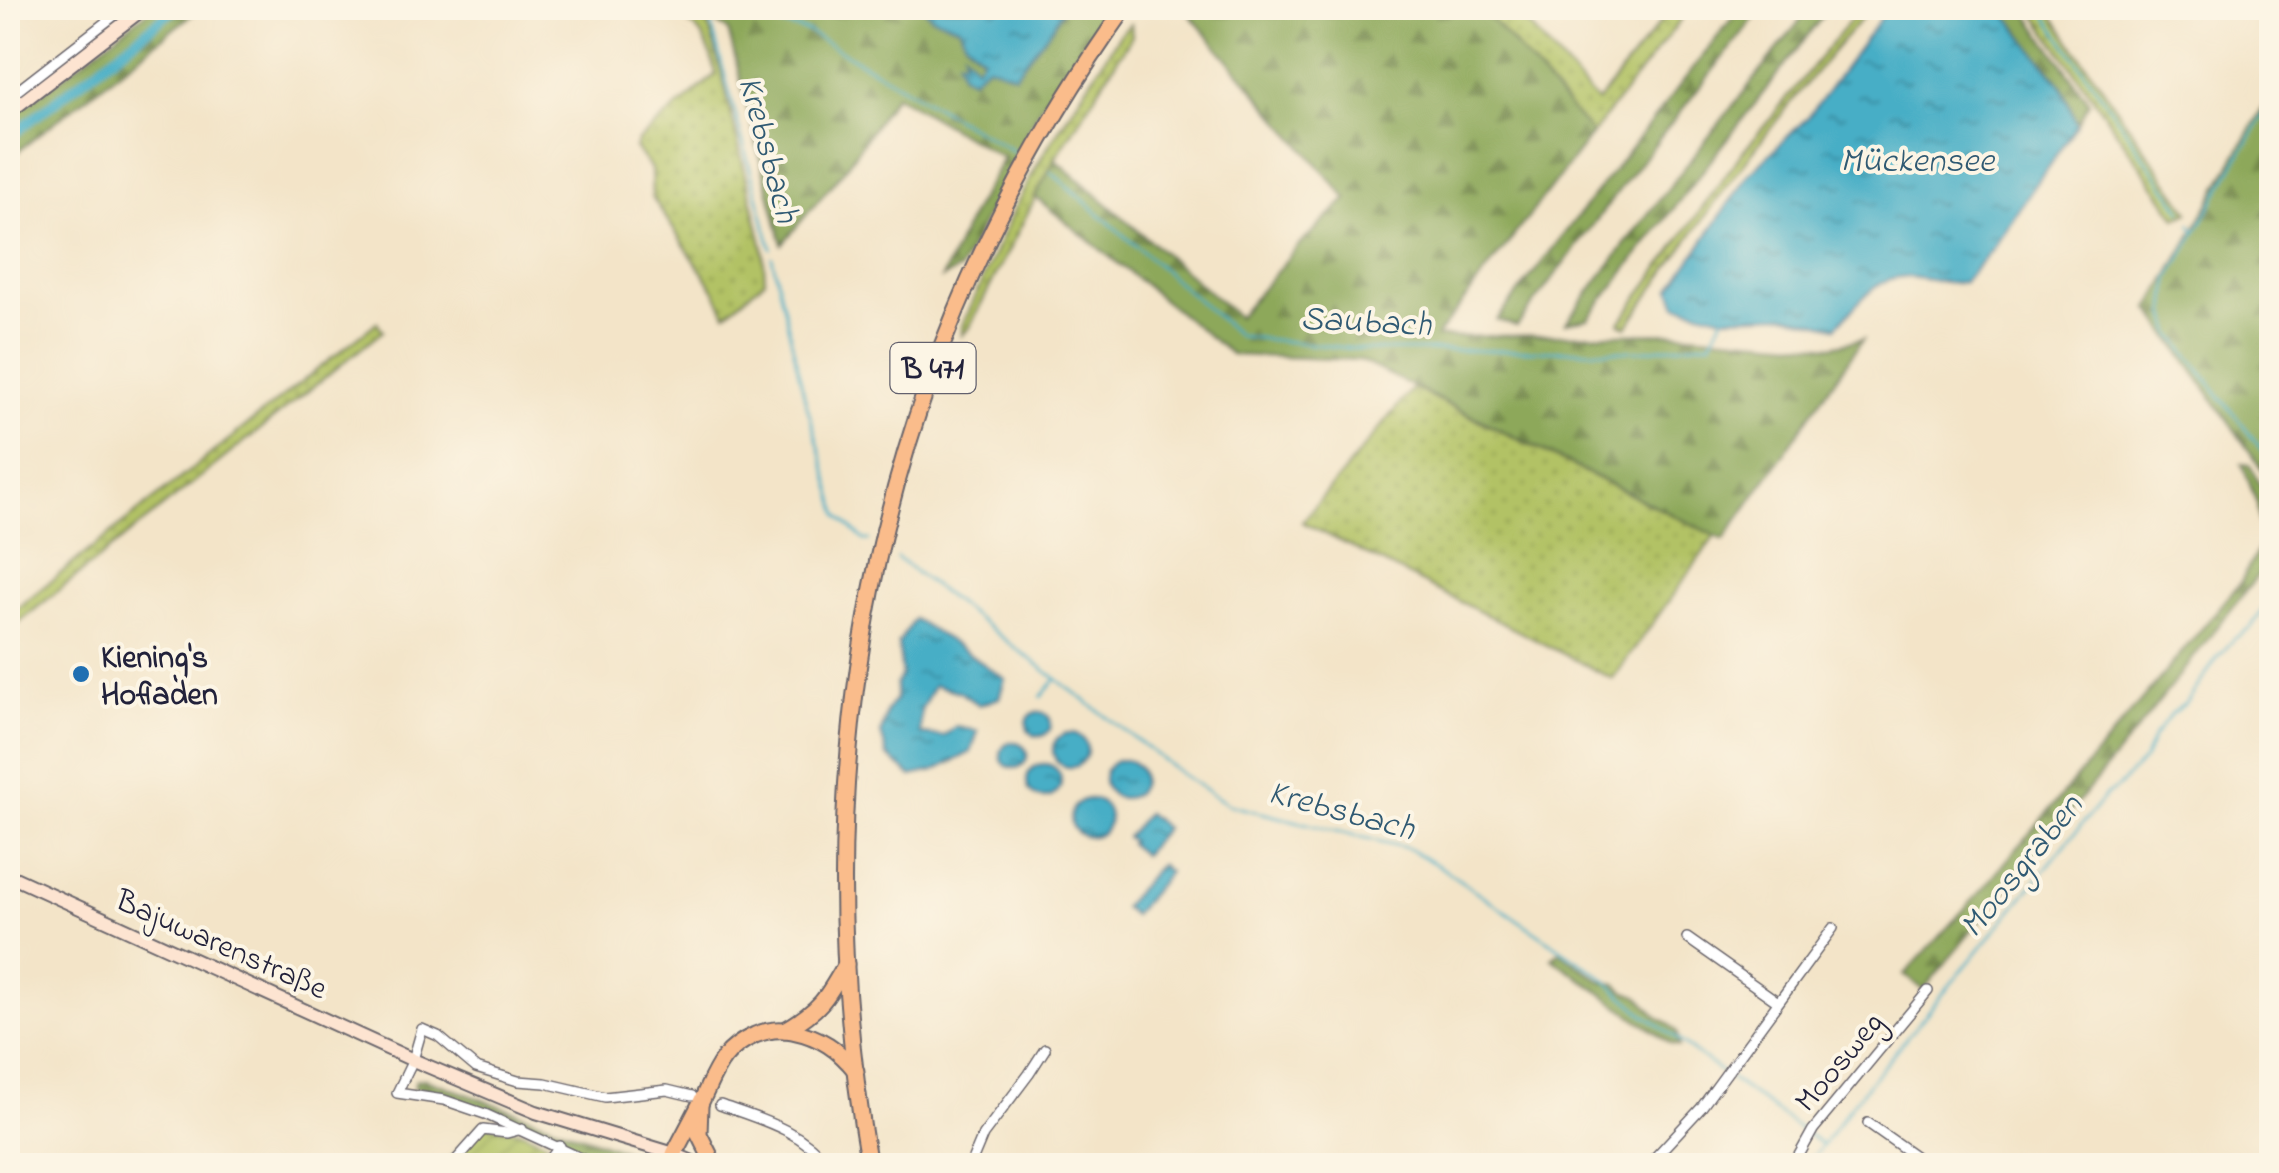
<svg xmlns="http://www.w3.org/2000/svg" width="2279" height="1173" viewBox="0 0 2279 1173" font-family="'Indie Flower',sans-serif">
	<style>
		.grass { fill: url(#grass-dots); stroke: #6a7250; stroke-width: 2.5 }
		.forest { fill: url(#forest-firs); stroke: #58654a; stroke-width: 2.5 }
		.garden { fill: url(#garden-furrows); stroke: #6a7250; stroke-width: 2.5 }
		.water { fill: url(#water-ripples); stroke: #346880; stroke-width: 2.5 }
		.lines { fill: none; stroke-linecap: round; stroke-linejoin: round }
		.stream { stroke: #46aec6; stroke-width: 2.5 }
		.canal { stroke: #46aec6; stroke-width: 10 }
		.minor-casing { stroke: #6b666c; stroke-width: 12 }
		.secondary-casing { stroke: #6b666c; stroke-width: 16 }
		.trunk-casing { stroke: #6b666c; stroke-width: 19 }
		.minor { stroke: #fff; stroke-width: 9 }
		.secondary { stroke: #fde4d1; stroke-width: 12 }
		.trunk { stroke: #fabc8b; stroke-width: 15 }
		.poi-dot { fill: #1f6fb2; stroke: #fcf5e5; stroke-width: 4 }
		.labels { text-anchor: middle; stroke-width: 8; stroke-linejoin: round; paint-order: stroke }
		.shield { fill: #fcf5e5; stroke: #63616e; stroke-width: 2.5 }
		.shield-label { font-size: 30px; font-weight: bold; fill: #22223b }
		.poi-label { font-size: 32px; font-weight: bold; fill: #22223b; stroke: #fcf5e5; text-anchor: start }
		.street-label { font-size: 32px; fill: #22223b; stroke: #fcf5e5 }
		.water-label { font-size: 35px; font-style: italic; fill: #305a73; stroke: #fcf5e5 }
	</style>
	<defs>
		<pattern id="grass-dots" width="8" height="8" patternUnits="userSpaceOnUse" patternTransform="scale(2.5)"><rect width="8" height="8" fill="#b2c265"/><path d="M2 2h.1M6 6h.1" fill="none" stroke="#99a659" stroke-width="1.8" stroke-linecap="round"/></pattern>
		<pattern id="forest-firs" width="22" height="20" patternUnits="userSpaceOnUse" patternTransform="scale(2.5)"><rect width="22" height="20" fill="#8da85a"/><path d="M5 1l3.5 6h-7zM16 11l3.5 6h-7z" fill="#73884c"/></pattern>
		<pattern id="garden-furrows" width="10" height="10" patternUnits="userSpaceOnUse" patternTransform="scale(2.5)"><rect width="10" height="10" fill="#b2c265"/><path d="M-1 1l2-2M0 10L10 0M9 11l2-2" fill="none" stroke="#99a659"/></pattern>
		<pattern id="water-ripples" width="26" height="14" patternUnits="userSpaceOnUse" patternTransform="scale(2.5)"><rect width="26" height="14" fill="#46aec6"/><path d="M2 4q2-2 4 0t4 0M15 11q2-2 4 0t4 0" fill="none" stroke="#3a8da2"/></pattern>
	</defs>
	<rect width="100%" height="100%" fill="#fcf5e5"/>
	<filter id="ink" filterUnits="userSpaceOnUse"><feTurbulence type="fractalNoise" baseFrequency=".01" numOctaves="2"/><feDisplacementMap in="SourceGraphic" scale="20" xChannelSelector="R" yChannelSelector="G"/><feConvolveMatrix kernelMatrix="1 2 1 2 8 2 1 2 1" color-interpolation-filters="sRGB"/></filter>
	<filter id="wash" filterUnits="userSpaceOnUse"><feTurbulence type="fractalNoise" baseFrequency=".0048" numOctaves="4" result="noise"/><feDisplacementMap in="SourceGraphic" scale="40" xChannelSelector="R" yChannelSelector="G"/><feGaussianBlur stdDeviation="2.25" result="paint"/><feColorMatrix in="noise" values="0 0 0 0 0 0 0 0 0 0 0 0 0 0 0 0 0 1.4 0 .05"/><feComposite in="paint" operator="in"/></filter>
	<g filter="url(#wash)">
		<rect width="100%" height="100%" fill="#f3e4c8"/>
		<g class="grass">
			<path d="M666 8H690L706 17 721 70 763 248 765 280 726 314 715 291 652 197 651 169 635 148 638 141 716 74C707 38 700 26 666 8Z"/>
			<polygon points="1482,8 1514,8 1597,102 1672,8 1690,8 1592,134"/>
			<path d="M1860 8H1871C1781 107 1704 217 1627 327L1620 323 1738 158Z"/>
			<polygon points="2030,8 2047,8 2189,212 2177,218"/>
			<polygon points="1131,24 1132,36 1055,159 969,328 962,335 962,326 1014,209 1044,153 1120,34"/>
			<polygon points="377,322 383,331 8,631 8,615"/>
			<polygon points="1413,388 1715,536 1613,679 1302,522"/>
		</g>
		<g class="forest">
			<polygon points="152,8 200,8 8,159 8,119"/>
			<polygon points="690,8 923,8 932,17 960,27 965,41 983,58 976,67 965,60 962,74 987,65 1053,26 1063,8 1107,8 1039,109 960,269 942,278 973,211 1003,158 895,95 844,170 782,244 728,30"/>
			<polygon points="1184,8 1482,8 1592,134 1436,337 1677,333 1832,346 1863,339 1724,540 1359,360 1232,355 1035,197 1055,159 1238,317 1297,247 1347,199"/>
			<polygon points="1740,8 1762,8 1622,186 1517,326 1497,320"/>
			<polygon points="1810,8 1829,8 1588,319 1566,323 1641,223"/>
			<polygon points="2001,8 2023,8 2089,102 2077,124 2061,85"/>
			<polygon points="2271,93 2271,482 2150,309"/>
			<path d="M2242 464 2250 465C2270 504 2279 520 2266 565L2125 745 1923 990 1904 975 1988 883 2241 582 2261 543 2257 503Z"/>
			<polygon points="1560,952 1602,982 1616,984 1624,991 1638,996 1660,1019 1667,1022 1677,1032 1679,1046 1672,1044 1552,958"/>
			<polygon points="425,1079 663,1165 611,1165 533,1127 448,1097 414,1088 416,1080"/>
		</g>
		<polygon class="garden" points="481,1124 525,1132 592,1166 444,1166"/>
		<g class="water">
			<polygon points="923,8 1063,8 1053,26 1015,75 987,65 972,79 962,74 958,60 965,60 964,52 976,66 983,57 965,41 960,27 932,17"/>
			<path d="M1888 8H2001L2061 85 2077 124 1992 249 1964 282C1944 285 1927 278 1907 277 1877 274 1855 308 1836 327L1785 315 1723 317 1677 305 1671 289 1748 175 1809 116Z"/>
			<polygon points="914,619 959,647 1005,679 999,698 979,705 960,692 934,685 921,710 920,734 944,736 956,726 978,731 971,752 934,771 911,776 887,755 881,733 887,710 896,699 896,684 902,675 898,644"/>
			<circle cx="1039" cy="724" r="12"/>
			<circle cx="1070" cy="750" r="17"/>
			<circle cx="1014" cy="755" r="13"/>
			<circle cx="1123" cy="779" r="19"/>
			<circle cx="1044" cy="781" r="17"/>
			<circle cx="1090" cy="818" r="19"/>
			<polygon points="1147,813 1165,828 1143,855 1129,844 1131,841 1126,837"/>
			<polygon points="1160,864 1169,872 1133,915 1123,907"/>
		</g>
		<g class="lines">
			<g class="stream">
				<polyline points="701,8 710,19 771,248"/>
				<polyline points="726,8 808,32 1020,155"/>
				<polyline points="2040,8 2182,211"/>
				<polyline points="2272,99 2169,279 2166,312 2172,334 2272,463"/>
				<polyline points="1051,172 1239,336 1365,350 1638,351 1711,342 1723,317"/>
				<polyline points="2190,224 2196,232"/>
				<polyline points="772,257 804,395 839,516 864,540 869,540"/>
				<polyline points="897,558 1183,775 1229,805 1407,848 1439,866 1599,975 1645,1015 1724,1074"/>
				<polyline points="1041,697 1056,679"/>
				<polyline points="1730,1078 1822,1145"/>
				<polyline points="1807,1166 1854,1102 2106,795 2118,787 2145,758 2154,736 2172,713 2187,702 2218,657 2234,639 2252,626 2272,596"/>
			</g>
			<polyline class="canal" points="8,138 176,8"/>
		</g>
	</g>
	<g filter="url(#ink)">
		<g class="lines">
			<g class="minor-casing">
				<g id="minor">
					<polyline points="8,98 124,8"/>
					<polyline points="1687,938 1778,1002"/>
					<path d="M720 1105C760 1119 802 1130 829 1166"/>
					<polyline points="1868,1123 1929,1166"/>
					<polyline points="451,1166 483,1130 507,1133 522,1129"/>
					<polyline points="545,1166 560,1146"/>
					<polyline points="598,1166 485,1114 444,1100 397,1093 413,1060 422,1029 438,1036 476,1068 518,1081 545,1083 605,1097 667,1090 692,1096"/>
					<polyline points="970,1166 983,1135 1029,1074 1045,1049"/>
					<polyline points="1647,1166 1701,1108 1833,928"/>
					<polyline points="1793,1166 1813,1130 1928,991"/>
				</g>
			</g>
			<g class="secondary-casing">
				<g id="secondary">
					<polyline points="8,113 144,8"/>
					<polyline points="8,875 413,1060 536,1112 674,1154 702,1166"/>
				</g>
			</g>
			<g class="trunk-casing">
				<g id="trunk">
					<path d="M785 1030C820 1010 827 998 846 964"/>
					<polyline points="700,1106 699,1134 715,1166"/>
					<path d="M674 1154C682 1138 691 1122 699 1106 715 1074 719 1051 755 1035 767 1030 779 1028 792 1031 821 1037 838 1049 856 1071"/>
					<path d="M869 1166C796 750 880 352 1125 8"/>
				</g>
			</g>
			<use href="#minor" class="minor"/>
			<use href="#secondary" class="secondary"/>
			<use href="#trunk" class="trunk"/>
		</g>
	</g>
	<circle class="poi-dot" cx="81" cy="674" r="10"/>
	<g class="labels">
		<rect class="shield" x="890.5" y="343" width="85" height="50" rx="8"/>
		<g class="shield-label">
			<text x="933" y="378">B 471</text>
		</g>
		<g class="poi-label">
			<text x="101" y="667">Kiening's<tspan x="101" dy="37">Hofladen</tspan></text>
		</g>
		<g class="street-label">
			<text transform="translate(222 943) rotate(24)" y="11">Bajuwarenstraße</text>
			<text transform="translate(1838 1061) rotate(-50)" y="11">Moosweg</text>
		</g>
		<g class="water-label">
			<text transform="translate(770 149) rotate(75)" y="12">Krebsbach</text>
			<text x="1917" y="171">Mückensee</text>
			<text transform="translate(1366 320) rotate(3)" y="12">Saubach</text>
			<text transform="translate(1342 809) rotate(15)" y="12">Krebsbach</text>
			<text transform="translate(2020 865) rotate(-51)" y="12">Moosgraben</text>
		</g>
	</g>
	<rect width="2279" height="1173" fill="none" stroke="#fcf5e5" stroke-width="40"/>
</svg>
